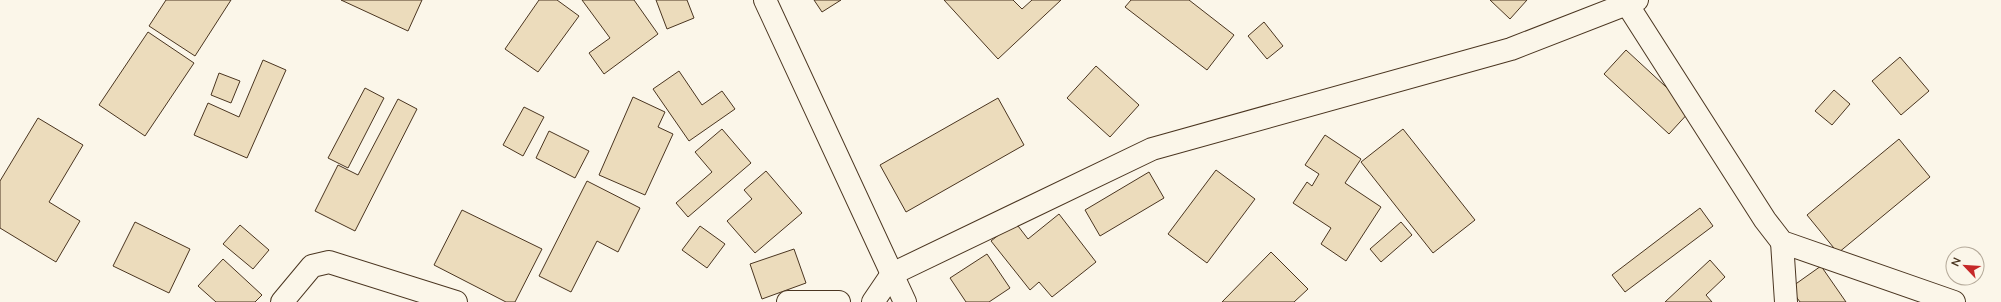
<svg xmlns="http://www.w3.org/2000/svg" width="2001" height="302" viewBox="0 0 2001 302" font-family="Mulish,sans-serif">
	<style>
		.building { fill: #ecdcbc; stroke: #4a3520 }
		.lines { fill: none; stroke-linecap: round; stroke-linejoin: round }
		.minor-casing { stroke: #4a3520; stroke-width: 24 }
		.primary-casing { stroke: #4a3520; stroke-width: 24 }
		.minor { stroke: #fbf6e9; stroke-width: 22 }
		.primary { stroke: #fbf6e9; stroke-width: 22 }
	</style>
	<rect width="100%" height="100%" fill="#fbf6e9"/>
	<g class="building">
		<polygon points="166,0 231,0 195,56 149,26"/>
		<polygon points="341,0 422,0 408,31"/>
		<polygon points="539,0 557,0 579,16 538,72 505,49"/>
		<polygon points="582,0 634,0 658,34 604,74 589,53 610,38"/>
		<polygon points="656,0 687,0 694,18 667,29"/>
		<polygon points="814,0 841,0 822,12"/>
		<polygon points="944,0 1013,0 1022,9 1032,0 1061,0 998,59"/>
		<polygon points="1131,0 1189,0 1234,35 1207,70 1125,7"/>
		<polygon points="1490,0 1527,0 1510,19"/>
		<polygon points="1264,22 1283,46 1267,59 1248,36"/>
		<polygon points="148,32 194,63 145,136 99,105"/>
		<polygon points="1626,50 1691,110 1669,134 1604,74"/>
		<polygon points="1900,57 1929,91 1901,115 1872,81"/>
		<polygon points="263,60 286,70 247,158 194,135 208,103 239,117"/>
		<polygon points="1096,66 1139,105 1110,137 1067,98"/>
		<polygon points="679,71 702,105 722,91 735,109 689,141 653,89"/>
		<polygon points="219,73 240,81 231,103 211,95"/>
		<polygon points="365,88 384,98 348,168 328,158"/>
		<polygon points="1834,90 1850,104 1832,125 1815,111"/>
		<polygon points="633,97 665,112 658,127 673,134 645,195 599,175"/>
		<polygon points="998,98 1024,145 906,212 880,165"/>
		<polygon points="398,99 417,109 355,231 315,211 338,165 358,175"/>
		<polygon points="524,107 544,117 523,156 503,145"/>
		<polygon points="38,118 83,145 49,202 80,221 56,262 0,228 0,181"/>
		<polygon points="722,129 751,163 688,217 676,203 712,172 695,152"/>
		<polygon points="1403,129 1475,220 1433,253 1361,162"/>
		<polygon points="549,131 589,151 575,178 536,158"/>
		<polygon points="1325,135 1361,159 1345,183 1381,207 1346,261 1321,244 1331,228 1293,203 1307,182 1312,186 1319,174 1305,165"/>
		<polygon points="1899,139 1930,177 1838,253 1807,215"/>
		<polygon points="1216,170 1255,199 1207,263 1168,234"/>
		<polygon points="766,171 802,213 755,253 727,221 752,199 744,190"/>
		<polygon points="1149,172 1164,198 1100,236 1085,210"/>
		<polygon points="587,181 640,208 618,252 597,241 571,292 539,276"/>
		<polygon points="1700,208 1713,226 1625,292 1612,275"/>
		<polygon points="462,210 542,249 515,302 506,302 434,265"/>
		<polygon points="1059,214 1096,262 1052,297 1039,282 1030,290 991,241 1015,222 1028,239"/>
		<polygon points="135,222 190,249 169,293 113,266"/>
		<polygon points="1401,222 1412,235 1381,262 1370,249"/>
		<polygon points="240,225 269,250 253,269 223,244"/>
		<polygon points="700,226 725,244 707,268 682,250"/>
		<polygon points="794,249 806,283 762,299 750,264"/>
		<polygon points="1271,252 1308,289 1294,302 1222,302"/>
		<polygon points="987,254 1010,288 989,302 966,302 950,278"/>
		<polygon points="223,259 262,295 255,302 216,302 198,286"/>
		<polygon points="1710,260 1725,277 1706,295 1712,302 1665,302"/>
		<polygon points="1821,266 1846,302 1800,302 1790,288"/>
	</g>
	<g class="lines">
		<g class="minor-casing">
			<g id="minor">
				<polyline points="1627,4 1765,220 1782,242 1954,302"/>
				<polyline points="1782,242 1786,302"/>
				<polyline points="282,302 312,266 329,262 456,302"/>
				<polyline points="788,302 839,302"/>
				<polyline points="873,302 892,274 1152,149 1511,49 1637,0"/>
			</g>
		</g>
		<g class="primary-casing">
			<polyline id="primary" points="765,0 905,302"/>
		</g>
		<use href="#minor" class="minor"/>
		<use href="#primary" class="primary"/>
	</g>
	<g transform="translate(1965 266) rotate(295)"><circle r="19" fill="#fbf6e9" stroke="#b4a999"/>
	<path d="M0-3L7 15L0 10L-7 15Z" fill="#c62828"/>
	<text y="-6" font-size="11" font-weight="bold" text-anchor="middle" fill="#4a3520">N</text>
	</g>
</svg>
